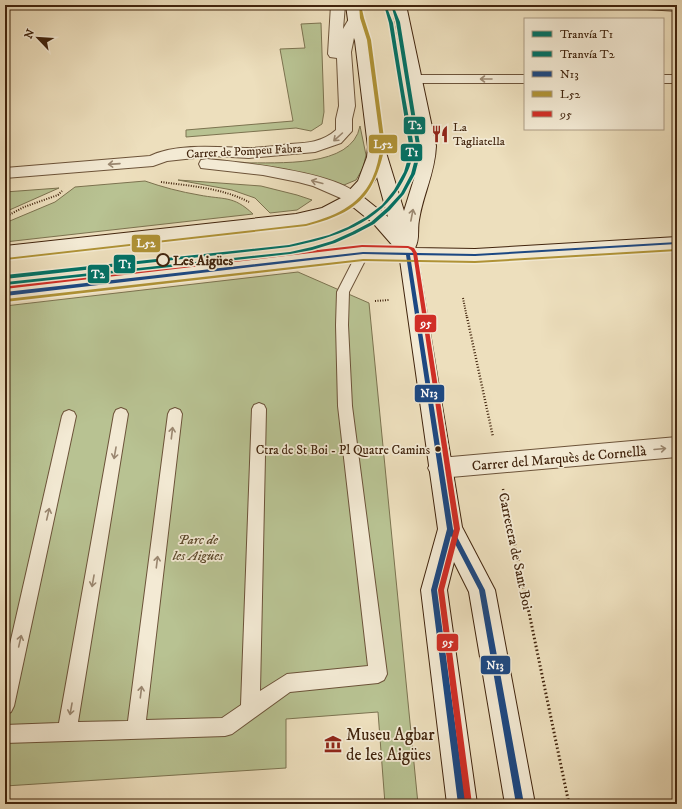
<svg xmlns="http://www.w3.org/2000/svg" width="682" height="809" viewBox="0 0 682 809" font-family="'IM FELL DW Pica',serif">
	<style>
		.green { fill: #b8c292; stroke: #7c7350 }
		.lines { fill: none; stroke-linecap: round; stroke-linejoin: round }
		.lane-casing { stroke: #6c5339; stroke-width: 2 }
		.street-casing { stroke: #6c5339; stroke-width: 2 }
		.secondary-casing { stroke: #41240d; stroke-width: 2 }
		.path-far2 { stroke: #41240d; stroke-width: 2; stroke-dasharray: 1 1.5; stroke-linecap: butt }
		.path-far1 { stroke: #41240d; stroke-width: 2.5; stroke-dasharray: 1 2; stroke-linecap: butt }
		.path { stroke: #41240d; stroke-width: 3; stroke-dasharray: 1.5 2.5; stroke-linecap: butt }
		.lane { fill: #f3ead4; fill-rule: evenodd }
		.street { fill: #f3ead4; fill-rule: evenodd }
		.secondary { fill: #f3ead4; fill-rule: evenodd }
		.bus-1-casing { stroke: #f3ead4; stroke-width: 3 }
		.bus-2-casing { stroke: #f3ead4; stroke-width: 3 }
		.bus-3-casing { stroke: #f3ead4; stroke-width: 3 }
		.bus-1 { fill: #1c4883; fill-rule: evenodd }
		.bus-2 { fill: #af9235; fill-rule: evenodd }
		.bus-3 { fill: #d02e26; fill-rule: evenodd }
		.tram-1-casing { stroke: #f3ead4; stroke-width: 3 }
		.tram-2-casing { stroke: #f3ead4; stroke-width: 3 }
		.tram-1 { fill: #007165; fill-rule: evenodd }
		.tram-2 { fill: #007165; fill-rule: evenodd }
		.oneway { stroke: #9a8770 }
		.stop-dot { fill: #f3ead4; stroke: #41240d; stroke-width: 2 }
		.bus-dot { fill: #41240d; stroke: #f3ead4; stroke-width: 1.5 }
		.labels { text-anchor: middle; stroke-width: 3.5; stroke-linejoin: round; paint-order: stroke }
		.far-poi-label { font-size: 12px; fill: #41240d; stroke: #f3ead4; text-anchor: start }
		.far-street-label { font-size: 12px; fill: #41240d; stroke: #f3ead4 }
		.bus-label { font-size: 13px; fill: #41240d; stroke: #f3ead4; text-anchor: end }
		.stop-label { font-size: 14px; font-weight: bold; fill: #41240d; stroke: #f3ead4; text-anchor: start }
		.street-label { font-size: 14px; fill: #41240d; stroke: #f3ead4 }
		.park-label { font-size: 14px; font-style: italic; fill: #5f4c2e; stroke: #f3ead4 }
		.near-poi-label { font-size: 17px; fill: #41240d; stroke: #f3ead4; text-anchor: start }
		.line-badge { stroke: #f3ead4; stroke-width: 1.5 }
		.badge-label { font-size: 11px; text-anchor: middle; font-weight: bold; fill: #fff }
	</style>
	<rect width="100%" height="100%" fill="#eddfbd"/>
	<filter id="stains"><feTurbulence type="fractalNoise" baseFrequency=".005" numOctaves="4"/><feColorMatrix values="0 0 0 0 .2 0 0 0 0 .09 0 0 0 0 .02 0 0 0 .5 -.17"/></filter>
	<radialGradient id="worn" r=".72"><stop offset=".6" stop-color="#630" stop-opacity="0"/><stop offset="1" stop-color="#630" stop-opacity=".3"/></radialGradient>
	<g class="green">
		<polygon points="321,23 324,112 322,124 311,131 296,128 186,137 186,130 293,121 280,49 305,48 301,24"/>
		<path d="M360 126 366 155 363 168 356 180 344 185 304 174 243 163C277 162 352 169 360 126Z"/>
		<polygon points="178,180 261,186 297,195 312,200 297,210 270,213 255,198 232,190"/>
		<path d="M145 181C162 187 181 192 199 195 224 200 233 195 253 214L5 242V223L55 202 75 187Z"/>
		<polygon points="59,188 5,212 5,192"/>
		<polygon points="298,272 369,303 418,804 385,804 378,712 286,719 286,768 5,786 5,306"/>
	</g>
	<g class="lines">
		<g class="lane-casing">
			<g id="lane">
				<polygon points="363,249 367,250 369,253 349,292 348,325 352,406 387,674 384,680 378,683 290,692 232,734 225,736 5,743 5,725 59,723 114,414 116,410 121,408 126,410 128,414 78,722 128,721 168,414 170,410 175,408 180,410 182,414 146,720 222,718 241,705 252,409 254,405 259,403 264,405 266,409 260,691 287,674 368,666 338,406 336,325 337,292 357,253 359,250"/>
				<polygon points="69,410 74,412 76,416 14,706 11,712 5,715 5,666 62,416 64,412"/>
			</g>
		</g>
		<g class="street-casing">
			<g id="street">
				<path d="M331 5H345L343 29 350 17H360L362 20 355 33 351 52 355 106 352 119V131L341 143 315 152 249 158 213 156 167 161 153 166 5 178V168L150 156C176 143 218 147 247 148 261 148 276 146 290 144 307 143 323 142 336 130V119L339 106 337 58 330 57 328 54Z"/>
				<polygon points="640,5 677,5 677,11 647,9 642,8"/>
				<polygon points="414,75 525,75 525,83 414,83 409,82 407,79 409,76"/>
				<rect x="663" y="75" width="14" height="8"/>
				<path d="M207 159C238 162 343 172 361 198L358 202 352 203 313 186 298 182 263 175 201 168 199 164 201 160Z"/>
				<polygon points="677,437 677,457 440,478 432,475 428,468 432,461 440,458"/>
			</g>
		</g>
		<g class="secondary-casing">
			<path id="secondary" d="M346 5H360L362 20 369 41 384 146 404 211 419 163 420 146 392 5H406L436 146C435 173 423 194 419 220 417 230 420 239 415 248L475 249 677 237V249L475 261 418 260 462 527 495 590 535 804H505L469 592 454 562 447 590 477 804H447L421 590 438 529 400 260 363 259 5 301V287L363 247H394L373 223 353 207 335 216 296 226 5 258V246L296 214 322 208 343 197 358 181 367 157 368 147 355 41 348 20ZM377 177 388 217 363 197Z"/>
		</g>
		<g class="path-far2">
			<path d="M161 182C191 186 222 188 249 202"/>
			<polyline points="5,217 24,207 58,195 62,191"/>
			<polyline points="463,298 467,318"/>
			<polyline points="375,301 389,300"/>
		</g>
		<g class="path-far1">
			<polyline points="467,317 493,437"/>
			<polyline points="503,489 513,537"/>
		</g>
		<polyline class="path" points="513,536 569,804"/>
		<use href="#lane" class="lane"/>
		<use href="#street" class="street"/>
		<use href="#secondary" class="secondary"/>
		<g class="bus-1-casing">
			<polygon id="bus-1" points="677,242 677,244 475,256 410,255 453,529 485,590 524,804 516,804 479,590 451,536 437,590 466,804 458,804 431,590 447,529 406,255 363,254 5,296 5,292 363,252 475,254"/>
		</g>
		<g class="bus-2-casing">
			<g id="bus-2">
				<path d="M359 5H361L364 18 371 40 385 146C374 198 356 213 306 226L5 260V258H6L306 224C334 216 358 207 372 179 377 168 379 157 381 146L367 40 360 18Z"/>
				<polygon points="677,249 677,251 475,263 363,261 5,302 5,300 6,299 363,259 475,261"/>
			</g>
		</g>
		<g class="bus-3-casing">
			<polygon id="bus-3" points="362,245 408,246 414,248 417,253 460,529 444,590 472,804 466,804 465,803 438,590 454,529 413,253 411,250 408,248 362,247 5,289 5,285"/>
		</g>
		<use href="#bus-1" class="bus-1"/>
		<use href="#bus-2" class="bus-2"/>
		<use href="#bus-3" class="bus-3"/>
		<g class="tram-1-casing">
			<path id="tram-1" d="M384 5H386L393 23C398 55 403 87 409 119 410 127 415 146 413 152 412 162 408 172 403 181 380 224 334 238 289 247L5 279V275L289 245 310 240 329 235 348 227 366 217 382 205 394 190 404 172 410 151 389 23Z"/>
		</g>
		<g class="tram-2-casing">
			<polygon id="tram-2" points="391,5 393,5 400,22 421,151 415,174 404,194 390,210 374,224 355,234 335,243 312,250 290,254 5,285 5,283 6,282 290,252 312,247 332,241 352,232 371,222 387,208 401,193 411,174 417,151 396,22"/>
		</g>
		<use href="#tram-1" class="tram-1"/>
		<use href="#tram-2" class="tram-2"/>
	</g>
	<defs><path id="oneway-shaft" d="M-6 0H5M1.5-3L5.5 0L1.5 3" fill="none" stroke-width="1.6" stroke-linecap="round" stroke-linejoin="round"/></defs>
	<g class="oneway">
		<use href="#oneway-shaft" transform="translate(486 79) rotate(-180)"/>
		<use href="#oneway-shaft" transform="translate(338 137) rotate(138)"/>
		<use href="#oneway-shaft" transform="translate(114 164) rotate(176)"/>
		<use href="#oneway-shaft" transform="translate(317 182) rotate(-165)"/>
		<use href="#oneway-shaft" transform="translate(412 215) rotate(-79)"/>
		<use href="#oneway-shaft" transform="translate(172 433) rotate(-83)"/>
		<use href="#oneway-shaft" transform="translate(660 449) rotate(-5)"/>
		<use href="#oneway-shaft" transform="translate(115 453) rotate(100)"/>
		<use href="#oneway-shaft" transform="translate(48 514) rotate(-77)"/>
		<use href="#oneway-shaft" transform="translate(157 562) rotate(-83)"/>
		<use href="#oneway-shaft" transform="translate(93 581) rotate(100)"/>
		<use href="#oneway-shaft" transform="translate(20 641) rotate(-77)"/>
		<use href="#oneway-shaft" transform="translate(141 692) rotate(-83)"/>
		<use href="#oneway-shaft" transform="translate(71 709) rotate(100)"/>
	</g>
	<defs>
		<g id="restaurant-bare" transform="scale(1.38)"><path d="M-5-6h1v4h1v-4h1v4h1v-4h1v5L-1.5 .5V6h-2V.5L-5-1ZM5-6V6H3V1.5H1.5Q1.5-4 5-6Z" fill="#8f2418" stroke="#f3ead4" stroke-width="2.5" paint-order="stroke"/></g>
		<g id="museum-bare" transform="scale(1.38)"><path d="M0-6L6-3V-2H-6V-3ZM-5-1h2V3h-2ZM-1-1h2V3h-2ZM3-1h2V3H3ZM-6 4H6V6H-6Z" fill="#8f2418" stroke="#f3ead4" stroke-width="2.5" paint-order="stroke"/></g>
	</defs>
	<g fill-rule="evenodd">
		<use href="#restaurant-bare" x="440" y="134"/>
		<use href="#museum-bare" x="333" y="744"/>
	</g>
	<circle class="stop-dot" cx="163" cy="260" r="6"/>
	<circle class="bus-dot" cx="438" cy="449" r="3.5"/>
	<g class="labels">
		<g class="far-poi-label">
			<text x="453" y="131">La<tspan x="453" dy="14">Tagliatella</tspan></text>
		</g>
		<g class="far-street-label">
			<text transform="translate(244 151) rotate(-3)" y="4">Carrer de Pompeu Fabra</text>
		</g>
		<g class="bus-label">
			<text x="430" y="454">Ctra de St Boi - Pl Quatre Camins</text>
		</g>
		<g class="stop-label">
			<text x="173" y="265">Les Aigües</text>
		</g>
		<g class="street-label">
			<text transform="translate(559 458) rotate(-5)" y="5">Carrer del Marquès de Cornellà</text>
			<text transform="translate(516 551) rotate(78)" y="5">Carretera de Sant Boi</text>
		</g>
		<g class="park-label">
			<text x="198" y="544">Parc de<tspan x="198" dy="16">les Aigües</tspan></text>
		</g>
		<g class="near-poi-label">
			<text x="346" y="740">Museu Agbar<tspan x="346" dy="20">de les Aigües</tspan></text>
		</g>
	</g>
	<g class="line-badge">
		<rect x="403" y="116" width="23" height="19" rx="4" fill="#007165"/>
		<rect x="368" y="134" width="30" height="20" rx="4" fill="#af9235"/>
		<rect x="400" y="143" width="23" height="19" rx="4" fill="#007165"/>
		<rect x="131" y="234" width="30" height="19" rx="4" fill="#af9235"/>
		<rect x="113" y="254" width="23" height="20" rx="4" fill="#007165"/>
		<rect x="87" y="264" width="23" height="20" rx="4" fill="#007165"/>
		<rect x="414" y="314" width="23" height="19" rx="4" fill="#d02e26"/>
		<rect x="414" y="384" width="31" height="19" rx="4" fill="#1c4883"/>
		<rect x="436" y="633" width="23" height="19" rx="4" fill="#d02e26"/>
		<rect x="480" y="655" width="31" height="20" rx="4" fill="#1c4883"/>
	</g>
	<g class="badge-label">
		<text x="415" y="129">T2</text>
		<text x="383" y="148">L52</text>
		<text x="412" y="156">T1</text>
		<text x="146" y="247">L52</text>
		<text x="125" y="268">T1</text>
		<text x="98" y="278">T2</text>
		<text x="426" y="327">95</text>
		<text x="429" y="397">N13</text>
		<text x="448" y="646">95</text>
		<text x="495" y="669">N13</text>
	</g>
	<rect width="682" height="809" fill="none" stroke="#eddfbd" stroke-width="20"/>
	<rect x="6" y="6" width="670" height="797" fill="none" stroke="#41240d" stroke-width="2"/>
	<rect x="10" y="10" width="662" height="789" fill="none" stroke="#41240d"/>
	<rect x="524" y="18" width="140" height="112" fill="#f3ead4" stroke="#ac9b84"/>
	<rect x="532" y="31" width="20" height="6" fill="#007165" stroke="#ac9b84"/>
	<text x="560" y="38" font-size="12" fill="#41240d">Tranvía T1</text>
	<rect x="532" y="51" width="20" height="6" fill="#007165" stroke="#ac9b84"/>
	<text x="560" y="58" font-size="12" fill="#41240d">Tranvía T2</text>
	<rect x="532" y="71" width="20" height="6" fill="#1c4883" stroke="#ac9b84"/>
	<text x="560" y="78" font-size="12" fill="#41240d">N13</text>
	<rect x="532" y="91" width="20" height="6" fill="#af9235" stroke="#ac9b84"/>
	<text x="560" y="98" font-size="12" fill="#41240d">L52</text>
	<rect x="532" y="111" width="20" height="6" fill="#d02e26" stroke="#ac9b84"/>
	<text x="560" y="118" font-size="12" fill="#41240d">95</text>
	<g transform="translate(38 38) rotate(295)" stroke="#f3ead4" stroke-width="3" paint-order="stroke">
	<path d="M0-3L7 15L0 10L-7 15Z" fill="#41240d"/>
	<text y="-6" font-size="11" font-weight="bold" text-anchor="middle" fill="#41240d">N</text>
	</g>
	<rect width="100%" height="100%" filter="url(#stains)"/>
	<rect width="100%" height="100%" fill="url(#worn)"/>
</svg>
